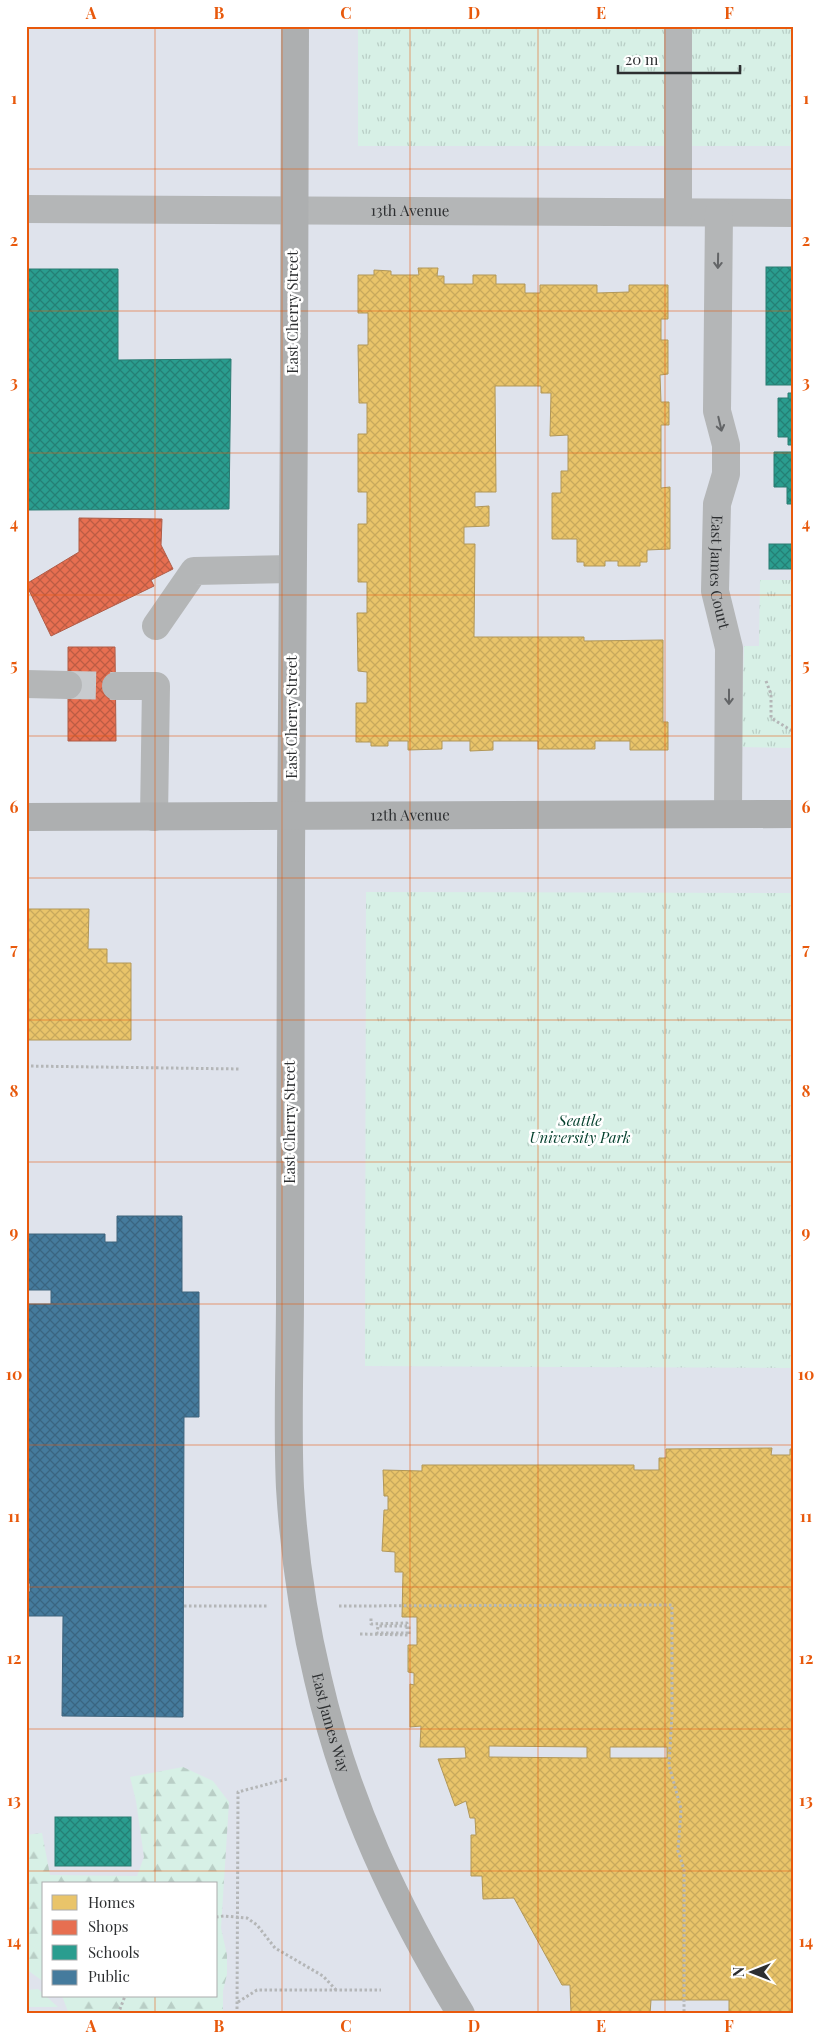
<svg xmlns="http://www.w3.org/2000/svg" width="820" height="2040" viewBox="0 0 820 2040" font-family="'Playfair Display',serif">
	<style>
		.built { fill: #dfe3ec; fill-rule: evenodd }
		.grass { fill: #d7f0e6 }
		.forest { fill: url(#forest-firs) }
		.park { fill: url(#park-tufts) }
		.homes { fill: url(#homes-cross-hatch); stroke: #b19759; fill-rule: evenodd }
		.shops { fill: url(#shops-cross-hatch); stroke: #af5c47 }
		.schools { fill: url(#schools-cross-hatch); stroke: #2b7c73 }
		.public { fill: url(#public-cross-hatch); stroke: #3e647d }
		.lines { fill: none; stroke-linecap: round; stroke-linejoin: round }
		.minor-tunnel { stroke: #c8cbce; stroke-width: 28; stroke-dasharray: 28 14; stroke-linecap: butt }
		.path { stroke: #b4b6b7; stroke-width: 3; stroke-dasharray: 2.5 2.5; stroke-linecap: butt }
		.minor { stroke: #b4b6b7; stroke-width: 28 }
		.major { stroke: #adafb0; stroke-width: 28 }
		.oneway { stroke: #636567 }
		.grid { fill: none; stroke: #e8590c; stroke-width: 1; stroke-opacity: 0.55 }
		.labels { text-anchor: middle; stroke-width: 5; stroke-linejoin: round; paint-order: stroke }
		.street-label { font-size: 15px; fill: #2d2f31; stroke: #fff }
		.park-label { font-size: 15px; font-style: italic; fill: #023e2b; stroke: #fff }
		.neatline { fill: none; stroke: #e8590c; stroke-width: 2 }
		.grid-label { font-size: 16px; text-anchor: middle; font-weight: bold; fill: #e8590c }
	</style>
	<defs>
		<pattern id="forest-firs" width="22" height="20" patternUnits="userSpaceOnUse" patternTransform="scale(1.25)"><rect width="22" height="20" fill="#d7f0e6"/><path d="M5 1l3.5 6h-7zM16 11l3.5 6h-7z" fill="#b9cec6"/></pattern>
		<pattern id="park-tufts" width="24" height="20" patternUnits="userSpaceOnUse" patternTransform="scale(1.25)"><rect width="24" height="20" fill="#d7f0e6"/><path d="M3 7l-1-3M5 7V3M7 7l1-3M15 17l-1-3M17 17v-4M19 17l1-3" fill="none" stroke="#b9cec6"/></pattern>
		<pattern id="homes-cross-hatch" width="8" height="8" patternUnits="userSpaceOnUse" patternTransform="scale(1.25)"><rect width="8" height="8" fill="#e9c46a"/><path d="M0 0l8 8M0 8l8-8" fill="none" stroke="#c8a95c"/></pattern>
		<pattern id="shops-cross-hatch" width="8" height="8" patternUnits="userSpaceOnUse" patternTransform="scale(1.25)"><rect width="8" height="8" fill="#e76f51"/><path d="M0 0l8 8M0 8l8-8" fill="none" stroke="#bc5c44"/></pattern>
		<pattern id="schools-cross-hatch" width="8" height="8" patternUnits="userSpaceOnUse" patternTransform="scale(1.25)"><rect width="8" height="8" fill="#2a9d8f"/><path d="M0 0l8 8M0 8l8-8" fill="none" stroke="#248075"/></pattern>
		<pattern id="public-cross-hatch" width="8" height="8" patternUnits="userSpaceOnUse" patternTransform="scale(1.25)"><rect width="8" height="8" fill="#457b9d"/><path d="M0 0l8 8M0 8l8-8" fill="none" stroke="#3a6581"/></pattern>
	</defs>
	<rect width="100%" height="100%" fill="#eff2f5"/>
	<path class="built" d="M26 26H794V2014H26ZM44 1884H216V1996H44Z"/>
	<polygon class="grass" points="38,1989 58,2007 26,2007 26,1990"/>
	<polygon class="forest" points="183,1767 213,1781 229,1802 221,1928 227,1955 227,1974 223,1991 223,2014 69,2014 62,1996 216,1996 216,1884 44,1884 44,1982 26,1969 26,1835 42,1833 50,1875 137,1876 144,1857 136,1801 130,1777"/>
	<g class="park">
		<rect x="358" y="26" width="436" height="120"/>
		<polygon points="760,580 794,580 794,748 741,747 744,646 759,646"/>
		<polygon points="366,892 794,893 794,1368 365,1366"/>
	</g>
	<g class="homes">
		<polygon points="418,268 438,268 437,276 444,276 444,284 473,284 473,275 496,275 496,284 525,284 525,293 540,293 540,285 597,285 597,293 629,292 629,285 668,285 668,319 661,319 661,340 668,340 668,374 660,375 661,402 669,402 669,425 661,425 661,488 670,487 670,549 647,550 647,562 640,562 640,566 618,566 618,561 605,561 605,566 584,566 584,562 577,562 577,539 552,539 552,493 561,493 561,471 568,471 568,435 550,436 551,393 541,393 541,386 495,386 496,492 475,492 475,507 489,506 489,526 464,527 464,544 475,544 474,637 584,637 584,641 663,640 663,722 668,722 668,750 630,750 630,741 595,741 595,749 538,749 538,741 493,741 493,750 470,751 470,741 442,741 442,749 408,750 408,741 388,741 388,746 371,746 371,742 356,742 356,703 367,703 367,672 358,671 357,613 367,613 367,582 358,582 358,524 367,524 367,492 358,492 358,434 367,434 367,403 359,403 358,345 368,345 368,313 358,313 358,275 374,275 374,270 391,271 391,275 419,275"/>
		<polygon points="26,909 89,909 88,949 107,949 107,963 131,963 131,1040 26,1040"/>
		<path d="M772 1448 771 1455H790V1449H794V2014H729V2000H651L650 2014H571L570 1985H562L514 1898 483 1899 482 1876H471V1835H476L475 1818H470L466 1801 455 1806 438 1759 466 1758 465 1747H420L421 1726 410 1727V1684L414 1685V1673L408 1672V1645H417V1617H402L403 1572H395V1552L382 1551 384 1510H388V1496H384L383 1470 422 1471V1465H634V1470H659V1458H666V1449ZM489 1746 587 1747V1758L489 1757ZM610 1747H667V1758H610Z"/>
	</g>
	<g class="shops">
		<polygon points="79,518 162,519 161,545 173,569 151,580 154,586 51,636 26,584 79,552"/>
		<polygon points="68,647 115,647 116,741 68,741"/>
	</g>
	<g class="schools">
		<rect x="766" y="267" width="28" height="118"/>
		<polygon points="26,269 118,269 118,360 231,359 229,509 26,510"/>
		<polygon points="788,393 794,393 794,445 788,445 788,437 778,437 778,398 788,398"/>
		<polygon points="774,452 794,452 794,504 787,504 787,487 774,487"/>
		<rect x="769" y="544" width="25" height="25"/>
		<rect x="55" y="1817" width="76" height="49"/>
	</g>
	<polygon class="public" points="117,1216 182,1216 182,1292 199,1292 199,1417 184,1417 183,1717 62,1716 63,1616 26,1616 26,1592 30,1592 30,1583 26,1583 26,1304 51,1304 51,1290 26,1290 26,1234 105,1234 105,1242 117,1242"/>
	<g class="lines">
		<polyline class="minor-tunnel" points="68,685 116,686"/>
		<g class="path">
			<polyline points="766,681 771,694 771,718 794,732"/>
			<polyline points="26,1066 240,1069"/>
			<polyline points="184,1606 268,1606"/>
			<polyline points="339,1606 672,1605 672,1714 669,1765 681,1809 678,1851 684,1869 684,2014"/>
			<polyline points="360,1634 409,1635 409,1626 378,1626 377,1633 407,1633 407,1623 371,1624 371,1617"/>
			<polyline points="216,1917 224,1916 247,1918 257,1925 275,1948 323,1976 337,1991"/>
			<polyline points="238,2002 257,1990 381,1990"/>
			<polyline points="118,2014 125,1996"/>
			<polyline points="237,2014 238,1792 287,1779"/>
		</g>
		<g class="minor">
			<path id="s1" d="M26 209 794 213"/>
			<polyline points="678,212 678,26"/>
			<path id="s2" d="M719 213 717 411 726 445V474L717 504 715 591 729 648 728 814"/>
			<polyline points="156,626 194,571 292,569"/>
			<polyline points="26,684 68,685"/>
			<polyline points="116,686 156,686 154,817"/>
		</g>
		<g class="major">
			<path id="s3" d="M295 26C294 304 294 581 291 859 290 1004 290 1150 290 1296 290 1360 287 1424 290 1488 294 1552 303 1617 318 1679 346 1801 396 1907 461 2014"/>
			<path id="s4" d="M26 817 794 814"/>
		</g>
	</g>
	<defs><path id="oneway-shaft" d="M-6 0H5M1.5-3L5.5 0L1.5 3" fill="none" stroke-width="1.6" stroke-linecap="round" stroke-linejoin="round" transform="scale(1.25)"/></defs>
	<g class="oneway">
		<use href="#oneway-shaft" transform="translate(718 261) rotate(91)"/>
		<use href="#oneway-shaft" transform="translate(720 424) rotate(77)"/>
		<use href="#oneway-shaft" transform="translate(729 697) rotate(90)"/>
	</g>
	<path class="grid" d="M155 26V1884M282 26V2014M410 26V2014M538 26V2014M665 26V2014M26 169H794M26 311H794M26 453H794M26 595H794M26 736H794M26 878H794M26 1020H794M26 1162H794M26 1304H794M26 1445H794M26 1587H794M26 1729H794M26 1871H794M155 1996V2014"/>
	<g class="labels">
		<g class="street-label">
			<text dy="5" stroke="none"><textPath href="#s1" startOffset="384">13th Avenue</textPath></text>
			<text transform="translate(293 312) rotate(-90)" y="5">East Cherry Street</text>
			<text dy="5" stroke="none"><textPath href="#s2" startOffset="362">East James Court</textPath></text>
			<text transform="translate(292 717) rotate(-90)" y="5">East Cherry Street</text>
			<text dy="5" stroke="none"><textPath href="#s4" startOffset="384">12th Avenue</textPath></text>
			<text transform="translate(290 1122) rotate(-90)" y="5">East Cherry Street</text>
			<text dy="5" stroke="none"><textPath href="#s3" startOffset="1701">East James Way</textPath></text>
		</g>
		<g class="park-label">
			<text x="580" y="1126">Seattle<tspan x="580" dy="17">University Park</tspan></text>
		</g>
	</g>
	<rect width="820" height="2040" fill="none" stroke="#ffffff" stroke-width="55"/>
	<rect x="42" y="1882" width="175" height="115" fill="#ffffff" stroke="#abacad"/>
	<rect x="52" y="1895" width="25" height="15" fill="#e9c46a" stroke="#abacad"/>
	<text x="88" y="1908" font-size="15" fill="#2d2f31">Homes</text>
	<rect x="52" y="1920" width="25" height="15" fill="#e76f51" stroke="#abacad"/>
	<text x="88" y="1932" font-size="15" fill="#2d2f31">Shops</text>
	<rect x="52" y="1945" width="25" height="15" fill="#2a9d8f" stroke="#abacad"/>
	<text x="88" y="1958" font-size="15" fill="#2d2f31">Schools</text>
	<rect x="52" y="1970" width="25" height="15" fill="#457b9d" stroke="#abacad"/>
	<text x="88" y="1982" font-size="15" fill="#2d2f31">Public</text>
	<g transform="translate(752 1972) rotate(270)" stroke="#ffffff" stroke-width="4" paint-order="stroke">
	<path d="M0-4L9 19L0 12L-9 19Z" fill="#2d2f31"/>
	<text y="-8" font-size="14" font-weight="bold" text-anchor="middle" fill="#2d2f31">N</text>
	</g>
	<path d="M618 65v8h122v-8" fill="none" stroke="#2d2f31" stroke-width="2.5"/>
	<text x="625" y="65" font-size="15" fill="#2d2f31" stroke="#ffffff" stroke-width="4" paint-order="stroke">20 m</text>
	<rect x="28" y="28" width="764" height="1984" class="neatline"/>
	<g class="grid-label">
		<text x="91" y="19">A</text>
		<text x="219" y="19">B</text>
		<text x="346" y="19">C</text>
		<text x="474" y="19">D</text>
		<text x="601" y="19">E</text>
		<text x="729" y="19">F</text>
		<text x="14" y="104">1</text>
		<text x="806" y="104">1</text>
		<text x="14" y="246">2</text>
		<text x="806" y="246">2</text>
		<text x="14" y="388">3</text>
		<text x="806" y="388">3</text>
		<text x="14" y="529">4</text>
		<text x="806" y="529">4</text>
		<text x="14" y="671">5</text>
		<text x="806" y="671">5</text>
		<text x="14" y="813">6</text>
		<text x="806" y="813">6</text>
		<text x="14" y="955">7</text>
		<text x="806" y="955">7</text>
		<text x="14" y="1097">8</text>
		<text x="806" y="1097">8</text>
		<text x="14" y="1238">9</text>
		<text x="806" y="1238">9</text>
		<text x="14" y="1380">10</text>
		<text x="806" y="1380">10</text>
		<text x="14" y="1522">11</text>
		<text x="806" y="1522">11</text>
		<text x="14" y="1664">12</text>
		<text x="806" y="1664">12</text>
		<text x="14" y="1806">13</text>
		<text x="806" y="1806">13</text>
		<text x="14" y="1947">14</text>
		<text x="806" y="1947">14</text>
		<text x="91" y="2032">A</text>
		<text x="219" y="2032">B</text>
		<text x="346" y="2032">C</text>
		<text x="474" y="2032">D</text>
		<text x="601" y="2032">E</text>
		<text x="729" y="2032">F</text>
	</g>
</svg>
